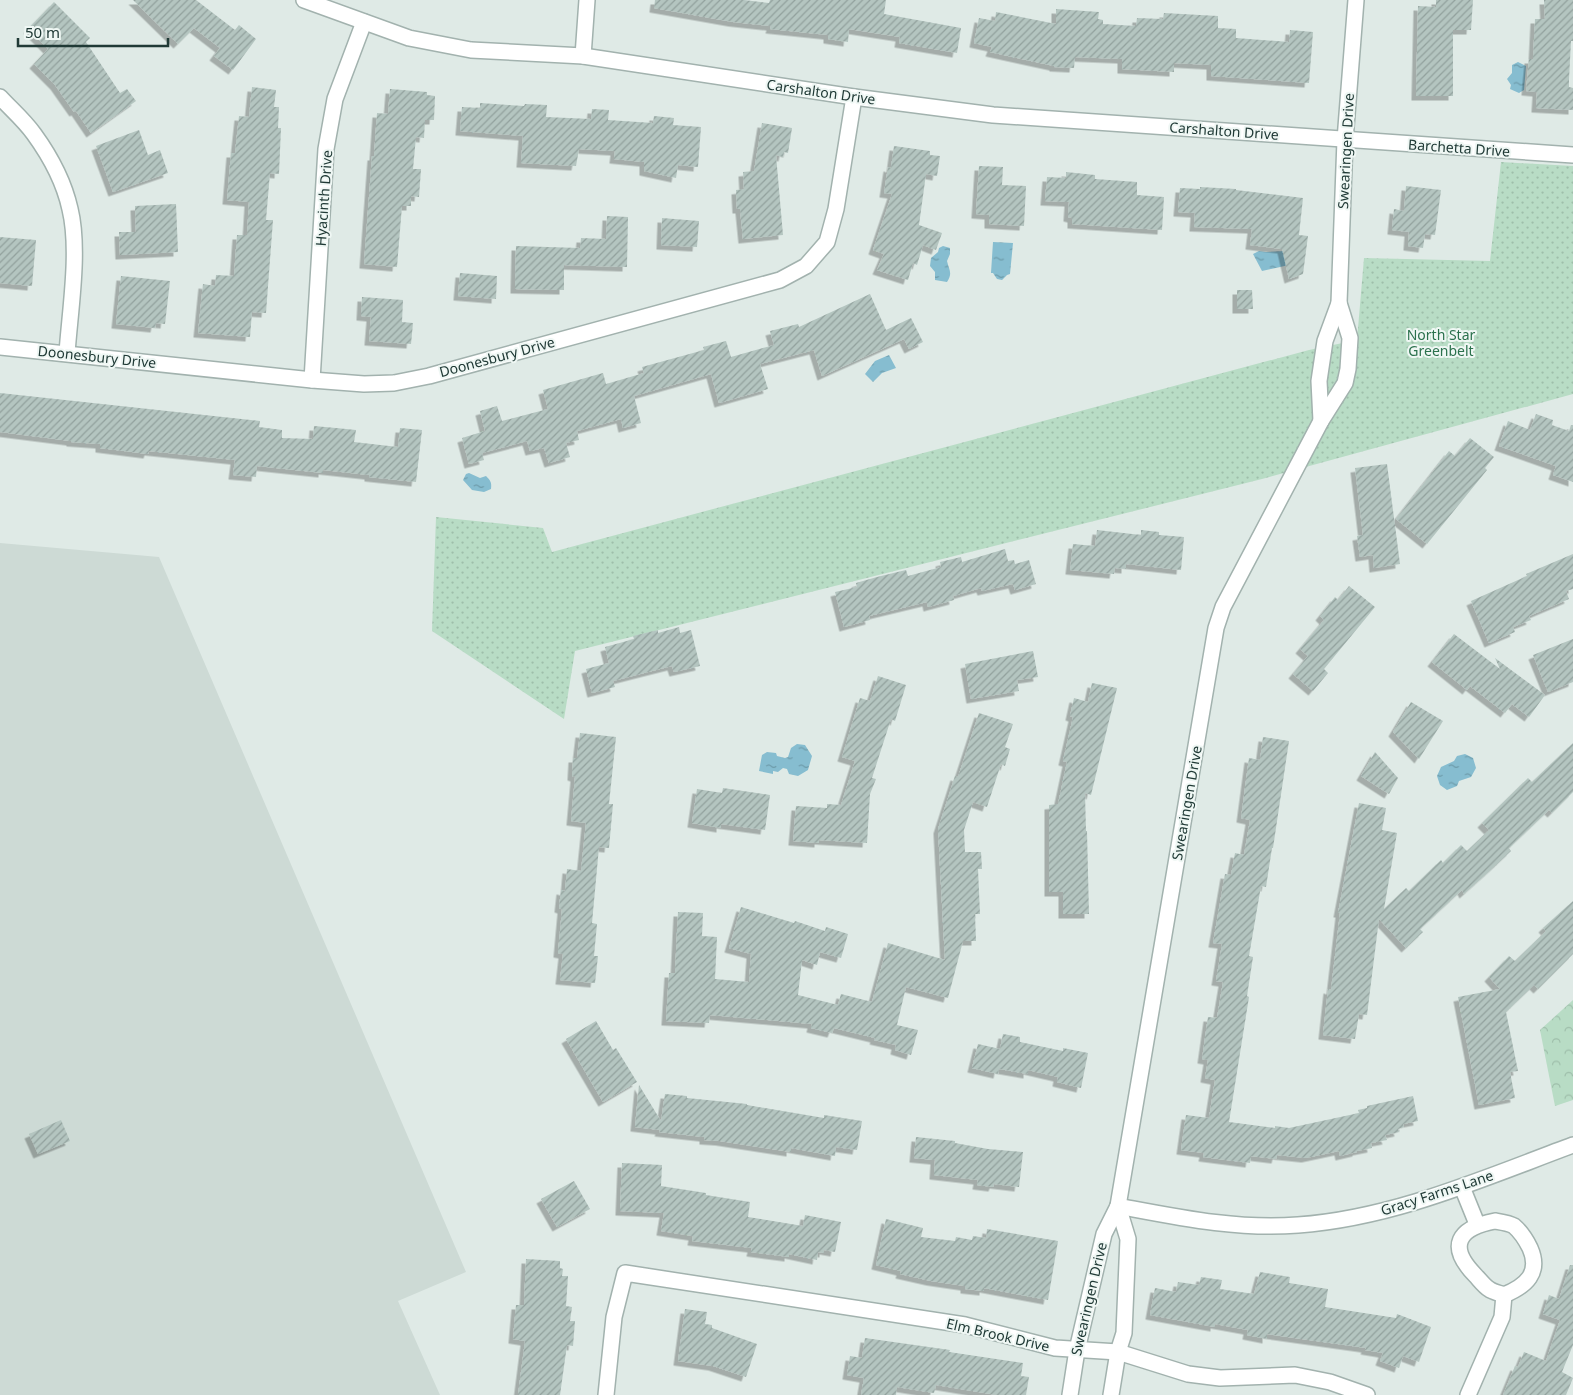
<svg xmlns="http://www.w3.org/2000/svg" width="1573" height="1395" viewBox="0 0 1573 1395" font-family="'Noto Sans',sans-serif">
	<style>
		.built { fill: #cddad5 }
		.forest { fill: url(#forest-crowns) }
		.park { fill: url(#park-dots) }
		.water { fill: url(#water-ripples) }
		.building { fill: url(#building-hatch); filter: url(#shadow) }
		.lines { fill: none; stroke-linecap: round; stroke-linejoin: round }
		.street-casing { stroke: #a2b2ae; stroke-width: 18 }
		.street { stroke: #fff; stroke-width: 15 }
		.labels { text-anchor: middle; stroke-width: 4; stroke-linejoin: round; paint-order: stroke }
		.street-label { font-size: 14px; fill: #203a36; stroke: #eff7f4 }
		.park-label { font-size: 14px; fill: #2b714d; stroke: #eff7f4 }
	</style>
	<defs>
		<pattern id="forest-crowns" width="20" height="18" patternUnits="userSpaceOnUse" patternTransform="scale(1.25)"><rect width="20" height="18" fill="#b8dcc5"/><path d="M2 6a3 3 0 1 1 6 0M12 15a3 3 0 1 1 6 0" fill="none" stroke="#9ebeaa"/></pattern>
		<pattern id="park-dots" width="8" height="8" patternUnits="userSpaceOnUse" patternTransform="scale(1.25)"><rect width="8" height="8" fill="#b8dcc5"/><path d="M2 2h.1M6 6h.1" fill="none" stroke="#9ebeaa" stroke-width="1.8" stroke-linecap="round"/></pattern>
		<pattern id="water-ripples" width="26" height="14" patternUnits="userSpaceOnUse" patternTransform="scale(1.25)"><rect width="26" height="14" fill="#86bdd0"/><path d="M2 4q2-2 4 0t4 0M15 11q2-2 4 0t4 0" fill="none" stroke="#6d9baa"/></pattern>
		<pattern id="building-hatch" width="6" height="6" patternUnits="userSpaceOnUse" patternTransform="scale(1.25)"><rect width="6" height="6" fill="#b4c5c0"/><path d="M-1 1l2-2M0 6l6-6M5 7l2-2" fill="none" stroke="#92a19d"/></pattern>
		<filter id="shadow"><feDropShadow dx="-4.5" dy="4.5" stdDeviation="0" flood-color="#0004"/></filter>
	</defs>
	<rect width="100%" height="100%" fill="#dfeae6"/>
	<polygon class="built" points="0,543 159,557 466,1272 398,1301 440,1395 0,1395"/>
	<polygon class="forest" points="1573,1000 1573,1100 1555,1106 1540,1030"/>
	<polygon class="park" points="1501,162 1573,166 1573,394 1262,479 575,651 564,719 432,631 436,517 543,528 552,552 1309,350 1357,340 1364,258 1490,261"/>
	<g class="water">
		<polygon points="1518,62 1526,66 1524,90 1519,93 1510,89 1511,85 1507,79 1512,73 1512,65"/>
		<polygon points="993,242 1013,243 1010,274 1007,275 1002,280 997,279 993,273 991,273"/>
		<path d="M943 246 950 248V254L947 261C949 270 953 273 947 282L935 280V272L930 266 931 258 938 252 939 248Z"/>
		<polygon points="1259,251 1266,252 1285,251 1289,265 1262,271 1253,254"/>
		<polygon points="889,355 896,368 882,373 873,382 865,374 875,361"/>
		<path d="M469 473 480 478 486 476C490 480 492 482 491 489L484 492 472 490 463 480 466 474Z"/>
		<polygon points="797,744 805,745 812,756 808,770 798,776 789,774 787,769 783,768 778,772 773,771 773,774 759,771 762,755 767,752 776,753 777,756 785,758 788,757 791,748"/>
		<polygon points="1465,754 1473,758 1476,768 1471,777 1459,781 1457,786 1447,790 1440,785 1437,776 1441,767 1454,761 1457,756"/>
	</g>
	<g class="building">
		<polygon points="133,0 196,0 235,30 239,25 256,39 233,70 214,56 220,48 194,28 178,44"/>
		<polygon points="655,0 744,0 769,3 770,0 886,0 884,14 961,28 957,53 899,43 900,37 849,29 848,42 828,39 828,35 770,29 771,26 733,22 654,8"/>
		<polygon points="1436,0 1473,0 1471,30 1453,30 1453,96 1416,96 1418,6 1436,7"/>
		<polygon points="1544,0 1573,0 1573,41 1571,41 1569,80 1569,87 1573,88 1573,110 1536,108 1537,92 1526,91 1529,59 1533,59 1535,19 1545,19"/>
		<polygon points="54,2 90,38 86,42 120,93 127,89 136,101 91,133 76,111 74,112 55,85 34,64 48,49 28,29"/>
		<polygon points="1056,9 1099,12 1098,19 1103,20 1103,24 1136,26 1137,18 1163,19 1164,13 1218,16 1218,28 1236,29 1236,38 1289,42 1290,30 1313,32 1309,83 1211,76 1211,65 1174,63 1174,72 1122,69 1122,59 1075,57 1074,68 1054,67 1054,66 990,52 992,47 974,43 979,18 995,21 996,12 1056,24"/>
		<polygon points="252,87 276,90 274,107 279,107 278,128 281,128 279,174 270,173 266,220 273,220 266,313 252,312 250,337 198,333 203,284 215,286 216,275 234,276 237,235 247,235 249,202 227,200 231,153 235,153 239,116 249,117"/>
		<polygon points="390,89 427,92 427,95 435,96 434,120 425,120 424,138 416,137 413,169 421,169 419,197 411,196 411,206 402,206 397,267 364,264 372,156 374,156 377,113 388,114"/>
		<polygon points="480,103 524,106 525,104 547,105 546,117 591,119 592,109 609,110 608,120 653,123 654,116 674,118 673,125 701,127 698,167 678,165 676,178 644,171 644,162 614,159 615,151 579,149 576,166 521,163 523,136 460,131 462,107 480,108"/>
		<polygon points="762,123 792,128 788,153 784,152 783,157 776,155 783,235 743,239 740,209 737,209 736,190 744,189 743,172 754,171"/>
		<polygon points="139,130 148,155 160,150 168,173 113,192 96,146"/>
		<polygon points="894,146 930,151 930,155 940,156 937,176 926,174 919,225 942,233 936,250 923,245 917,265 913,263 908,280 877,270 884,254 873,250 892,194 884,193 888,167 891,168"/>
		<polygon points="979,166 1003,167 1002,185 1026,186 1024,226 989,224 989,215 976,214"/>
		<polygon points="1066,172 1095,175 1095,179 1137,182 1137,195 1164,197 1162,230 1072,224 1072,218 1068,217 1069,202 1045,201 1047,177 1066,178"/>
		<polygon points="1406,186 1441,190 1435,235 1425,234 1423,248 1408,246 1409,232 1392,230 1394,209 1404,211"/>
		<polygon points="1200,187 1236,189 1236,190 1303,198 1299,235 1308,236 1303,274 1289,279 1282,249 1250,245 1252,229 1194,227 1195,213 1178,212 1180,188 1200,189"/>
		<polygon points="176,204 178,252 120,255 119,232 136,232 135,206"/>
		<polygon points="607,216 628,217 627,267 564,265 564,290 515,289 516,246 580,248 581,238 606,239"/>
		<polygon points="662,218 699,221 697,247 661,245"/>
		<polygon points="0,237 36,240 32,286 0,283"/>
		<polygon points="460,273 497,276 496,299 458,296"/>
		<polygon points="121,276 170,281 165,324 156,323 155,328 116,324"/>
		<polygon points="1237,290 1252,290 1253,309 1237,309"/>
		<polygon points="870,294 886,330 911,318 923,342 909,349 904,339 822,376 814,350 760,364 768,389 719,403 711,374 634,396 641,423 623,428 621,419 577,431 579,440 566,443 570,457 549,463 544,448 530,451 527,441 482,453 484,460 469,464 462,438 485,431 480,411 497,406 502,421 548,409 543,390 603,373 606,384 644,373 642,367 704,350 703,347 726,341 731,357 774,345 770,331 798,324 799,327"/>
		<polygon points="362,297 403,300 402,322 413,323 411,344 369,341 371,317 361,316"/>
		<polygon points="0,393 260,421 259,427 282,430 282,438 313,439 314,426 336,428 356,430 354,442 398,447 400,428 422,430 416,482 369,477 369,475 323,470 323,473 257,466 256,477 233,475 235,460 149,451 148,454 100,448 100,444 71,442 71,441 0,432"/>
		<polygon points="1536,414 1553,420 1552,425 1569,431 1571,425 1573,425 1573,482 1553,475 1556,466 1499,446 1508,421 1530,430"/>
		<polygon points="1470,438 1494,457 1485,468 1487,470 1427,544 1396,519 1449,451 1455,456"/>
		<polygon points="1387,464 1400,564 1374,568 1373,555 1360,557 1357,536 1363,535 1355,468"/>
		<polygon points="1097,530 1141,535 1141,530 1159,532 1159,535 1184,537 1181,570 1126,564 1126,569 1115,568 1114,574 1070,570 1073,544 1095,546"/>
		<polygon points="1005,549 1008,561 1014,560 1015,564 1029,560 1036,584 1015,590 1013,584 982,591 981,588 953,596 954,600 928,607 927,602 869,616 870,620 844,627 835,592 857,587 856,583 877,577 906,570 908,576 941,567 940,562 961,557 962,562"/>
		<polygon points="1573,554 1573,589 1566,591 1569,599 1529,616 1531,620 1513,627 1515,632 1489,643 1471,601 1527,576 1526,574"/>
		<polygon points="1349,586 1375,607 1324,669 1328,673 1313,691 1293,674 1308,656 1300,649 1324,620 1320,616 1335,597 1338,600"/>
		<polygon points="679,627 680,633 691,630 700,666 674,672 672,666 648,672 613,681 615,687 592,693 586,669 609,663 605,647 634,639 633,636 658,630 658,633"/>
		<polygon points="1454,634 1500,669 1495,658 1545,695 1529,717 1512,704 1505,713 1470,686 1467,690 1432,662"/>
		<polygon points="1573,639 1573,682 1548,692 1533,655"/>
		<polygon points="1033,651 1038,677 1017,680 1019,691 971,699 965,664"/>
		<polygon points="878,676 906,685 895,721 891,719 872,778 876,779 870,794 867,843 819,840 819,843 793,841 796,806 827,808 827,804 841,805 855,761 842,757 860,698 870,701"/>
		<polygon points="1092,683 1117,688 1091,795 1085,793 1086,831 1087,831 1089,914 1063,914 1063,892 1049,892 1049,805 1058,804 1067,762 1063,761 1073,717 1070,716 1074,698 1088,702"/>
		<polygon points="1411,702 1443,721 1419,759 1393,732"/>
		<polygon points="979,713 1013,724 1005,747 1010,749 1005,766 1001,764 987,807 973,802 964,830 965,852 981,852 982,869 978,869 980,914 975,914 976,941 963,941 948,998 906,987 897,1025 918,1030 911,1055 895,1050 896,1045 874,1040 875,1038 834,1028 832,1033 811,1028 812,1024 710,1015 709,1023 666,1021 669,973 675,973 678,912 703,913 702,936 717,937 715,979 749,982 751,954 729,948 741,907 794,923 795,921 825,931 826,927 848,934 841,958 820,952 817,965 802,960 798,995 838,1005 841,994 872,1002 888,943 945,960 938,829 955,776 958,777"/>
		<polygon points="580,733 616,737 609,804 613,804 609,848 599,847 592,923 597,924 594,956 598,956 595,983 560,980 563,954 558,953 562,909 559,908 561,890 565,891 567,869 581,871 586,823 571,821 575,777 572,776 573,758 577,758"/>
		<polygon points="1263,737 1289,741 1273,848 1272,848 1266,887 1261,886 1249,956 1253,957 1247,996 1249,997 1229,1122 1275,1128 1275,1126 1289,1128 1359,1113 1358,1110 1367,1108 1367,1106 1413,1096 1418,1121 1403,1124 1404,1127 1398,1129 1399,1132 1385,1135 1387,1140 1371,1143 1372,1148 1357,1151 1357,1152 1340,1156 1339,1151 1306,1158 1277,1155 1276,1159 1251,1156 1250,1163 1203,1157 1204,1153 1181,1150 1186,1115 1209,1118 1215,1080 1205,1078 1208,1060 1202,1059 1208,1017 1217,1018 1223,982 1216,981 1222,944 1213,943 1225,874 1231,875 1235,853 1244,855 1250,820 1241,818 1249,758 1260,760"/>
		<polygon points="1573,743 1573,792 1552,813 1549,810 1509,848 1511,851 1493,868 1464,894 1462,890 1420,929 1423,932 1406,948 1379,919 1367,1015 1359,1014 1355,1039 1323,1035 1328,989 1331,990 1340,913 1338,913 1359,803 1386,808 1382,830 1397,833 1384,909 1406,888 1409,891 1441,860 1443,863 1461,845 1467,851 1489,830 1482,823 1528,778 1532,782"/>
		<polygon points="1375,752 1398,778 1389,794 1361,776"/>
		<polygon points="723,788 770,795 765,830 721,824 721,828 692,823 697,789 722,793"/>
		<polygon points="1573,901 1573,954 1538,989 1534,985 1506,1012 1518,1071 1510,1072 1515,1098 1479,1105 1458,997 1500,989 1489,977 1509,956 1515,961 1546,931 1543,928"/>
		<polygon points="596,1021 613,1050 616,1048 637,1082 603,1102 566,1039"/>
		<polygon points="1003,1034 1020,1037 1020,1042 1063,1051 1063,1048 1088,1053 1081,1088 1057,1082 1058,1077 1028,1070 1028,1074 999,1069 998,1074 972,1068 978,1044 1000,1049"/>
		<polygon points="639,1085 661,1121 665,1094 687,1096 687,1098 747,1104 747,1105 824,1118 824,1115 862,1121 857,1150 836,1147 835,1156 791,1148 791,1152 720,1141 704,1140 704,1137 659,1132 660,1130 635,1127"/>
		<polygon points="61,1120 70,1141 38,1154 29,1134"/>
		<polygon points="916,1137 955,1141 955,1143 988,1149 1023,1152 1019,1187 994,1184 993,1187 977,1185 978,1180 934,1175 935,1160 914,1158"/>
		<polygon points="622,1163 662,1165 661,1186 706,1193 706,1195 750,1202 748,1217 803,1226 805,1215 841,1222 835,1252 824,1250 824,1253 818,1252 817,1260 789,1254 789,1257 751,1252 752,1248 692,1241 693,1236 661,1231 664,1213 620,1211"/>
		<polygon points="574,1181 590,1209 557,1227 541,1199"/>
		<polygon points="886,1219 923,1228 921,1237 955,1241 956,1237 972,1240 973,1236 986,1238 987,1229 1058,1241 1048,1300 984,1288 984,1291 965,1289 965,1286 931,1281 900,1274 901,1271 876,1265"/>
		<polygon points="526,1259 560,1261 560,1268 563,1269 562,1276 568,1276 566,1306 572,1307 570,1321 575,1321 573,1346 567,1345 560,1395 518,1395 525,1341 513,1339 516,1305 524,1305"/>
		<polygon points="1570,1265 1573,1265 1573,1345 1562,1372 1573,1378 1566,1395 1503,1395 1515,1366 1518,1367 1524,1352 1546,1361 1560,1320 1543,1314 1549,1295 1559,1299"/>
		<polygon points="1260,1272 1290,1277 1289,1283 1328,1289 1325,1307 1396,1318 1397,1314 1431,1327 1419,1362 1403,1356 1399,1368 1380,1361 1383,1353 1365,1350 1366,1348 1267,1334 1267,1339 1247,1335 1248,1330 1215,1324 1215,1327 1150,1315 1155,1288 1176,1292 1178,1282 1199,1285 1201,1277 1222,1280 1220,1289 1254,1294"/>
		<polygon points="685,1309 707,1312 705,1324 712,1325 712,1328 757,1344 746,1377 713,1366 678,1361"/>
		<polygon points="865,1338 950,1350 949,1352 1023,1363 1021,1376 1029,1377 1026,1395 997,1395 936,1385 934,1393 897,1387 896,1395 861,1395 864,1378 847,1375 850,1356 862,1358"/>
	</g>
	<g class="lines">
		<g class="street-casing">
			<g id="street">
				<polyline points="304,0 409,38 471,50 583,56 854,97 993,115 1573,155"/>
				<polyline points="583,56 587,0"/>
				<path d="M0 97C11 109 24 120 34 134 50 156 64 182 70 209 80 250 70 310 67 353"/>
				<polyline points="0,347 312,380 364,384 394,383 429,376 780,280 806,266 827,242 836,209 854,97"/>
				<polyline points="312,380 326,149 335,99 364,22"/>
				<polyline points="1321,421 1319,381 1325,341 1339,303 1345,140 1356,0"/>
				<polyline points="1462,1187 1477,1224"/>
				<path d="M1118 1206C1177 1217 1238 1230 1298 1225 1394 1218 1484 1178 1573 1145"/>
				<path d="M1495 1221C1501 1222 1509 1223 1514 1226 1521 1232 1526 1240 1530 1248 1541 1273 1526 1286 1504 1295 1499 1293 1493 1292 1489 1289 1484 1286 1479 1279 1475 1275 1447 1246 1458 1228 1495 1221Z"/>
				<polyline points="606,1395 614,1317 625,1273 965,1325 1055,1348 1118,1352 1188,1374 1220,1378 1295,1375 1330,1382 1367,1395"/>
				<polyline points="1070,1395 1077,1350 1104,1234 1118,1206 1216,628 1223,607 1321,421 1345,383 1348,369 1350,338 1339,303"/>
				<polyline points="1111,1395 1118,1352 1124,1333 1128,1239 1118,1206"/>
				<polyline points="1468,1395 1502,1317 1504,1295"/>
			</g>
		</g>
		<use href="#street" class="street"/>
	</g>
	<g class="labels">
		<g class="street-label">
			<text transform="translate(821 92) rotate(8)" y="5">Carshalton Drive</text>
			<text transform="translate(1224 131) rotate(4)" y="5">Carshalton Drive</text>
			<text transform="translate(1459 148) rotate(4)" y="5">Barchetta Drive</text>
			<text transform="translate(1346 151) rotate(-87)" y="5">Swearingen Drive</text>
			<text transform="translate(324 198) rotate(-86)" y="5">Hyacinth Drive</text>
			<text transform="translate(97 357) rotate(6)" y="5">Doonesbury Drive</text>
			<text transform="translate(497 357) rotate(-15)" y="5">Doonesbury Drive</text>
			<text transform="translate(1187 803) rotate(-80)" y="5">Swearingen Drive</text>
			<text transform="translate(1437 1193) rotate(-18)" y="5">Gracy Farms Lane</text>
			<text transform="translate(1089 1299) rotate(-77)" y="5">Swearingen Drive</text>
			<text transform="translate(998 1335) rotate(13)" y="5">Elm Brook Drive</text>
		</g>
		<g class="park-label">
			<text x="1441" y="340">North Star<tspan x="1441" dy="16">Greenbelt</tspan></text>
		</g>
	</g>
	<path d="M18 38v8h150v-8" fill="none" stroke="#203a36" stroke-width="2.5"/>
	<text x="25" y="38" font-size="15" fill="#203a36" stroke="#eff7f4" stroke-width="4" paint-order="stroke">50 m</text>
</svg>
